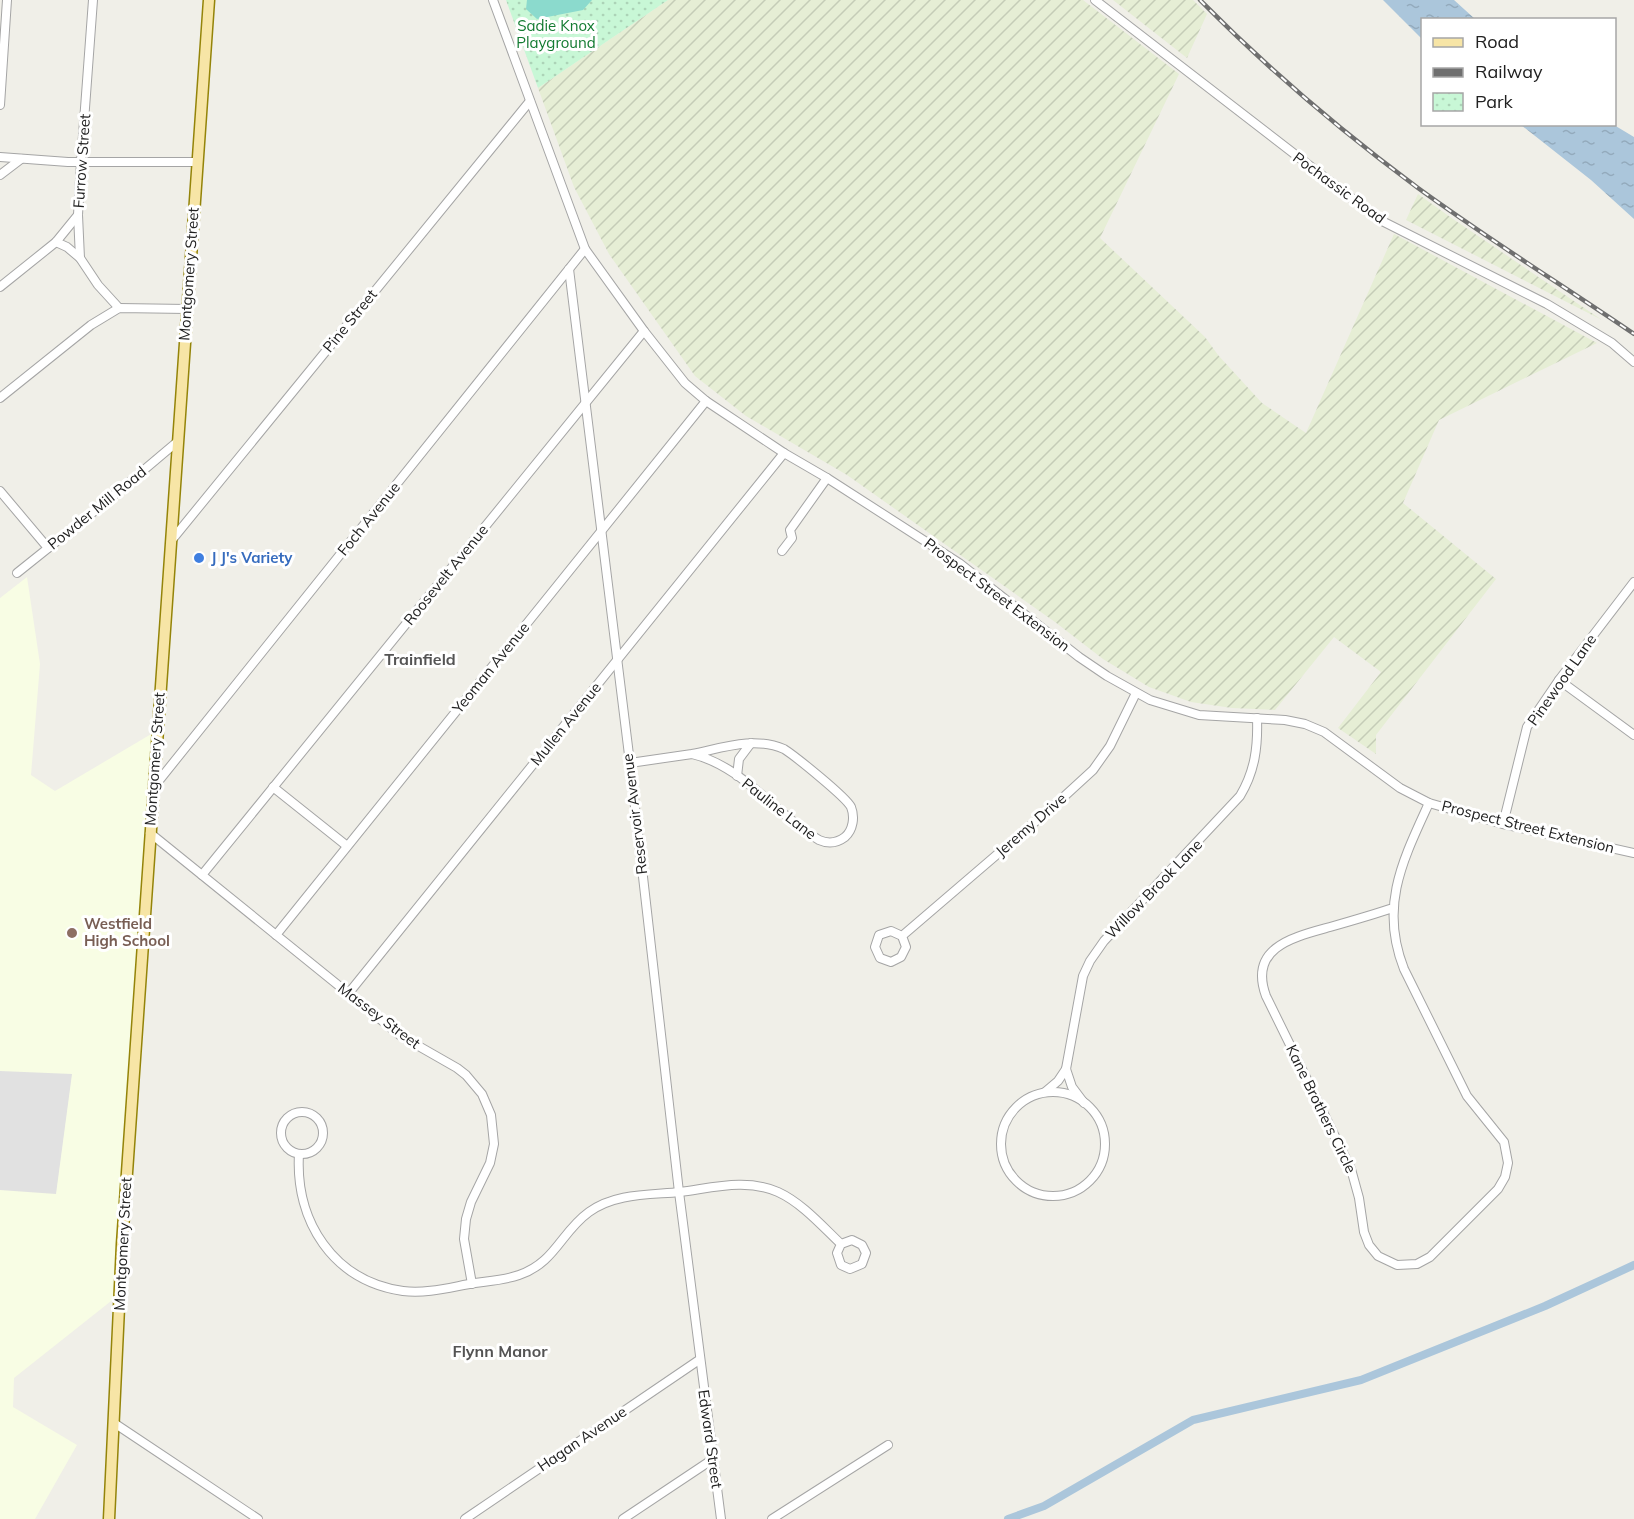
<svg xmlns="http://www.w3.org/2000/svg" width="1634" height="1519" viewBox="0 0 1634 1519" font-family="Mulish,sans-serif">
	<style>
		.education { fill: #f8fde4 }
		.farmland { fill: url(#farmland-furrows) }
		.park { fill: url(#park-dots) }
		.pitch { fill: #8bdacd }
		.parking { fill: #e1e1e1 }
		.water { fill: url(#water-ripples) }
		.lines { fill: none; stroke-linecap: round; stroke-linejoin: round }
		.canal { stroke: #abc6db; stroke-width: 8 }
		.minor-casing { stroke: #a5a5a5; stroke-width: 10 }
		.major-casing { stroke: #948409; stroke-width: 13 }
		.minor { stroke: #fff; stroke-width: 8 }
		.major { stroke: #f7e5a6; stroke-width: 10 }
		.rail-casing { stroke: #6f6f6f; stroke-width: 4.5 }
		.rail { stroke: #fff; stroke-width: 2; stroke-dasharray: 7; stroke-linecap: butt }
		.shop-dot { fill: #3f7fe0; stroke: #fff; stroke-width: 2 }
		.education-dot { fill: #8d6e63; stroke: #fff; stroke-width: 2 }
		.labels { text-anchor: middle; stroke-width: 6; stroke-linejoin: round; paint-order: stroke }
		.park-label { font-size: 15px; fill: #137b31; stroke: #fff }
		.street-label { font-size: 15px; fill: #212121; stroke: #fff }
		.shop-label { font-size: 15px; font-weight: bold; fill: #366cbe; stroke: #fff; text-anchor: start }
		.education-label { font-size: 15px; font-weight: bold; fill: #785e54; stroke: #fff; text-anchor: start }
		.neighbourhood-label { font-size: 16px; font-weight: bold; fill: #545454; stroke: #fff }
	</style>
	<defs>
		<pattern id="farmland-furrows" width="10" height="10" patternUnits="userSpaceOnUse" patternTransform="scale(1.5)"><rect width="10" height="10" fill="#e6eed5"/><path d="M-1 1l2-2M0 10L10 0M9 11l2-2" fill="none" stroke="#c5ccb7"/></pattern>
		<pattern id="park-dots" width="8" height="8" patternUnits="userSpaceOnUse" patternTransform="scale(1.5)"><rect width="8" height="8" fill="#c8f7d6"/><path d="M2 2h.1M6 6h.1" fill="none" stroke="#acd3b7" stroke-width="1.8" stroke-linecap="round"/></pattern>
		<pattern id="water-ripples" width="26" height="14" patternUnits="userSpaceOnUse" patternTransform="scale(1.5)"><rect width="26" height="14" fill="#abc6db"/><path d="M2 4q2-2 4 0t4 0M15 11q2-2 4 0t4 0" fill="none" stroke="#93aabc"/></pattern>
	</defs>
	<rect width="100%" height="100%" fill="#f0efe8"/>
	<polygon class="education" points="27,577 40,664 31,775 55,791 158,730 120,1294 14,1378 13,1407 77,1445 35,1519 0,1519 0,598"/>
	<g class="farmland">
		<polygon points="668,0 1083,0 1179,74 1100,238 1205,337 1218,355 1262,403 1306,433 1394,234 1597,343 1439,420 1403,503 1496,579 1376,735 1376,754 1338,728 1381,672 1334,637 1275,710 1232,708 1191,702 1149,687 1103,659 1055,622 847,475 746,416 695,376 609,254 574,187 538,88"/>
		<polygon points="1113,0 1193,0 1207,14 1187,58"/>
		<polygon points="1418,194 1453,219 1602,320 1406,220"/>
	</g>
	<polygon class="park" points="506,0 668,0 538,88"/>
	<polygon class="pitch" points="527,0 592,0 583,10 537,19 526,9"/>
	<polygon class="parking" points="0,1071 72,1074 56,1194 0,1190"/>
	<g class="water">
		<polygon points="1383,0 1454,0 1475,19 1422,20 1422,39"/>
		<polygon points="1521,125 1614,125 1634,137 1634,219 1591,180"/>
	</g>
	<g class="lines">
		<polyline class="canal" points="1008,1519 1044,1506 1193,1420 1361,1380 1545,1306 1634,1265"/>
		<g class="minor-casing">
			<g id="minor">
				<polyline points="93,0 81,162 78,215 80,258 98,285 119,308"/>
				<polyline points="493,0 585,249 644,331 685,383 706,401 784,453 827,478 959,563 1079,657 1107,676 1150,700 1199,715 1285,720 1305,724 1324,732 1400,788 1429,803 1503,824 1634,853"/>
				<polyline points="1095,0 1380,220 1547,304 1612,343 1634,362"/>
				<polyline points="0,105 7,0"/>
				<polyline points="0,157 68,162 197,162"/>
				<polyline points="0,175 21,159"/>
				<polyline points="56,242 67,247 80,258"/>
				<polyline points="569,269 630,763 679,1192 721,1519"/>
				<polyline points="0,287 56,242 78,215"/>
				<polyline points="0,398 91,325 119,308 187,309"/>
				<polyline points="0,491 48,548"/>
				<polyline points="171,541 530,101"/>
				<polyline points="782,551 792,538 790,530 827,478"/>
				<polyline points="17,573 107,501 177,442"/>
				<polyline points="1559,680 1634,735"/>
				<path d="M630 763 692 754C743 766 775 814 819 840 828 844 837 843 845 837 853 830 855 817 851 807 846 797 795 756 784 749 754 736 722 748 692 754"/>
				<polyline points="737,776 739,759 751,743"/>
				<polyline points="273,787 347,846"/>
				<polyline points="153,788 585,249"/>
				<polyline points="1503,824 1527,727 1559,680 1634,582"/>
				<polyline points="150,833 401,1036 457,1068 466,1075 482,1094 491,1115 494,1144 490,1163 471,1202 466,1219 464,1239 472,1284"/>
				<polyline points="202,875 644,331"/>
				<path d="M1393 908C1372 915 1351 921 1330 927 1294 937 1248 947 1266 996L1351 1169 1359 1198 1364 1232 1369 1245 1378 1256 1397 1265 1417 1264 1430 1257 1498 1189 1505 1177 1508 1163 1504 1142 1467 1096 1404 969C1379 906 1403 860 1429 803"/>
				<polyline points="276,935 706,401"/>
				<polyline points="902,936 891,931 879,935 875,947 880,958 891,962 901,957 906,947 902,936 1057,803 1093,770 1110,746 1136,693"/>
				<polyline points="348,994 784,453"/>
				<polyline points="1045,1092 1058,1081 1066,1069"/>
				<circle cx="1053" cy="1144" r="52"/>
				<path d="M1084 1103 1072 1087 1066 1069 1083 976 1090 961 1104 941 1240 796C1255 771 1258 747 1257 718"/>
				<circle cx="302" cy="1133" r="21"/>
				<path d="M299 1154C295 1221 333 1281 403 1291 427 1294 451 1287 475 1283 489 1281 505 1280 519 1275 555 1263 561 1232 589 1212 615 1193 649 1195 680 1192 712 1188 747 1178 778 1192 802 1203 822 1226 841 1244L837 1253 841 1265 850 1269 862 1264 866 1253 862 1245 852 1240 841 1244"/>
				<polyline points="114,1423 258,1519"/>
				<polyline points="465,1519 699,1360"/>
				<polyline points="623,1519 713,1459"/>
				<polyline points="772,1519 888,1445"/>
			</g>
		</g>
		<g class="major-casing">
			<polyline id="major" points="109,1519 122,1244 209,0"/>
		</g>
		<use href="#minor" class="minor"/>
		<use href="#major" class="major"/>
		<g class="rail-casing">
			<path id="rail" d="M1200 0C1267 68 1341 131 1418 188 1488 239 1562 285 1634 334"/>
		</g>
		<use href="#rail" class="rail"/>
	</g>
	<circle class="shop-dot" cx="199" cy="558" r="6"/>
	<circle class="education-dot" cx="72" cy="933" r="6"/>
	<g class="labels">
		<g class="park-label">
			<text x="556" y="31">Sadie Knox<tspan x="556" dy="17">Playground</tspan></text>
		</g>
		<g class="street-label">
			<text transform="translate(82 161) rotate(-86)" y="5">Furrow Street</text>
			<text transform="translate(1339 188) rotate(36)" y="5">Pochassic Road</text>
			<text transform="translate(189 274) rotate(-86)" y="5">Montgomery Street</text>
			<text transform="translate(350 321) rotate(-51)" y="5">Pine Street</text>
			<text transform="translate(97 508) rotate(-39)" y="5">Powder Mill Road</text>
			<text transform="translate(369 519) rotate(-51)" y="5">Foch Avenue</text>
			<text transform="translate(446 575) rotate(-51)" y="5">Roosevelt Avenue</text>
			<text transform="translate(997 595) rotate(37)" y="5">Prospect Street Extension</text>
			<text transform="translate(491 668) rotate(-51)" y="5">Yeoman Avenue</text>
			<text transform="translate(1562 680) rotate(-55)" y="5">Pinewood Lane</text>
			<text transform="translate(566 724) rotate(-51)" y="5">Mullen Avenue</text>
			<text transform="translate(155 759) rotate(-86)" y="5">Montgomery Street</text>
			<text transform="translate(779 809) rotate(38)" y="5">Pauline Lane</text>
			<text transform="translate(635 814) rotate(-97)" y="5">Reservoir Avenue</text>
			<text transform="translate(1031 825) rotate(-41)" y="5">Jeremy Drive</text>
			<text transform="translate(1528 827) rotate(14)" y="5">Prospect Street Extension</text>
			<text transform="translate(1154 889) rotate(-46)" y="5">Willow Brook Lane</text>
			<text transform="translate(379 1016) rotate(37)" y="5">Massey Street</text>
			<text transform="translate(1321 1109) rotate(64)" y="5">Kane Brothers Circle</text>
			<text transform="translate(123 1244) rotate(-87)" y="5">Montgomery Street</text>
			<text transform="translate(582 1439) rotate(-34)" y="5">Hagan Avenue</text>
			<text transform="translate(710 1439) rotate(82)" y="5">Edward Street</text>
		</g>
		<g class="shop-label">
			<text x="211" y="563">J J's Variety</text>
		</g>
		<g class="education-label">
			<text x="84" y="929">Westfield<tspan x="84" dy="17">High School</tspan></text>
		</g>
		<g class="neighbourhood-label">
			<text x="420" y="665">Trainfield</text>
			<text x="500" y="1357">Flynn Manor</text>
		</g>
	</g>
	<rect x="1421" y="18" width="195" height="108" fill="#ffffff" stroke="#a6a6a6" stroke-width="1.5"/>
	<rect x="1433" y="38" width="30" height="9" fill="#f7e5a6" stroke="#a6a6a6" stroke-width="1.5"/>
	<text x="1475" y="48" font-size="18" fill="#212121">Road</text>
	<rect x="1433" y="68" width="30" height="9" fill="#6f6f6f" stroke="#a6a6a6" stroke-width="1.5"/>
	<text x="1475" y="78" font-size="18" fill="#212121">Railway</text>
	<rect x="1433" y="93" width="30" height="18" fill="url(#park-dots)" stroke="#a6a6a6" stroke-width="1.5"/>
	<text x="1475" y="108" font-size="18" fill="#212121">Park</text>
</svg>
